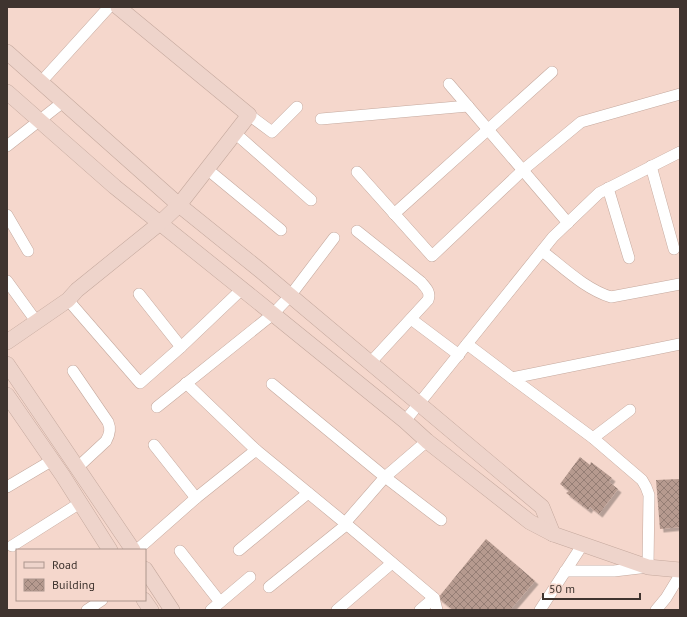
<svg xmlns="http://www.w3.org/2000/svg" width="687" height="617" viewBox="0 0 687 617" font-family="'PT Sans',sans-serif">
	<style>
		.building { fill: url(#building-cross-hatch); filter: url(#shadow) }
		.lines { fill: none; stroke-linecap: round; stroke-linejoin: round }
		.street-casing { stroke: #c5a99e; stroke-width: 12 }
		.secondary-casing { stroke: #c5a99e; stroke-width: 16 }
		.street { stroke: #fff; stroke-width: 11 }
		.secondary { stroke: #eed4cb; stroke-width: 15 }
	</style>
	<defs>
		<pattern id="building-cross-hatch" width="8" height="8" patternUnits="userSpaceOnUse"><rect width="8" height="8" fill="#b69a8f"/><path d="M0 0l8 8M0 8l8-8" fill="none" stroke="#957e75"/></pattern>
		<filter id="shadow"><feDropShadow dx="3.5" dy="3.5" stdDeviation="0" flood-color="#0004"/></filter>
	</defs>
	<rect width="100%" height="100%" fill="#f5d7cc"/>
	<g class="building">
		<polygon points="580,457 590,465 591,462 612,478 609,482 618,489 599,514 590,507 588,510 566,493 569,491 560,484"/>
		<polygon points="680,479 680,527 660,529 656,480"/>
		<polygon points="486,539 535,581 510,610 453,610 438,598"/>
	</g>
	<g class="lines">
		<g class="street-casing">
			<g id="street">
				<polyline points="41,82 109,7"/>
				<polyline points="449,84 568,223"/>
				<polyline points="249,115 272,132 297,107"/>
				<polyline points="321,119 468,106"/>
				<polyline points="235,133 311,200"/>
				<polyline points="7,146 63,102"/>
				<polyline points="651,166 674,249"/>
				<polyline points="207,169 281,230"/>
				<polyline points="357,172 432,256 523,170 581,122 680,94"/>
				<polyline points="608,188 629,258"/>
				<polyline points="394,214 552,72"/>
				<polyline points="7,215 28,251"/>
				<path d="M357 231 421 282C426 288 431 292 428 300L370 363"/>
				<path d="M542 251C563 267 585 289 611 297L680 284"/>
				<polyline points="7,281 36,321"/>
				<polyline points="139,294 181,347"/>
				<polyline points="68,300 140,383 181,347 242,289"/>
				<polyline points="411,319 459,355"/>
				<polyline points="467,344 512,378"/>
				<path d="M73 371 108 422C111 429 110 434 106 441L78 467"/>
				<polyline points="186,383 256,450"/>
				<polyline points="272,384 385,477 441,520"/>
				<polyline points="157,407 273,314 290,296 334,238"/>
				<polyline points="405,421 553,237 599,193 680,152"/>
				<polyline points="593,438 630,410"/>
				<polyline points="154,445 196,498"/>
				<polyline points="7,487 51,461"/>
				<polyline points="345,523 385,477 427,441"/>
				<polyline points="12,546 80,503"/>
				<polyline points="137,550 196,498 256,450 345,523 434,598 437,610"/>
				<polyline points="239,550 308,493"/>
				<polyline points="180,551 220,602"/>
				<polyline points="565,571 614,571 648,567 649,495 646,487 642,480 593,438 512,378 680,344"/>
				<polyline points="269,587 346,525"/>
				<polyline points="87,610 102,600"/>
				<polyline points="211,610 250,577"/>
				<polyline points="337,610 392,563"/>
				<polyline points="420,610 434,598"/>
				<polyline points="540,610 583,544"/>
				<polyline points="656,610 666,598 680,575"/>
			</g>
		</g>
		<g class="secondary-casing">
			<g id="secondary">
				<polyline points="7,52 179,205 261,271 542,507 553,534"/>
				<polyline points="7,92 115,187 273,314 405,421 427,441 530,522 553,534 648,567 680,570"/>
				<polyline points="7,342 68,300 77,290 160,223 179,205 249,115 118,7"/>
				<polyline points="7,364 133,550"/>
				<polyline points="7,395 63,476 110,550"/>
				<polyline points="145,569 172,610"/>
				<polyline points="144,600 151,610"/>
			</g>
		</g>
		<use href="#street" class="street"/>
		<use href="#secondary" class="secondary"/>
	</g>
	<rect width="687" height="617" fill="none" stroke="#3f342f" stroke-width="16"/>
	<rect x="16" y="549" width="130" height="52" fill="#f5d7cc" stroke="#ac968d"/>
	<rect x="24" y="562" width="20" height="6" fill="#eed4cb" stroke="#ac968d"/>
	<text x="52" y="569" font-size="12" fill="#3f342f">Road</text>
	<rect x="24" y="579" width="20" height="12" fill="url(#building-cross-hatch)" stroke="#ac968d"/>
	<text x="52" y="589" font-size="12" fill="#3f342f">Building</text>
	<path d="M543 593v6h97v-6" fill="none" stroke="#3f342f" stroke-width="2"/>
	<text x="549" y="593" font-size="12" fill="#3f342f" stroke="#f5d7cc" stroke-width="3" paint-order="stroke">50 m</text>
</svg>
